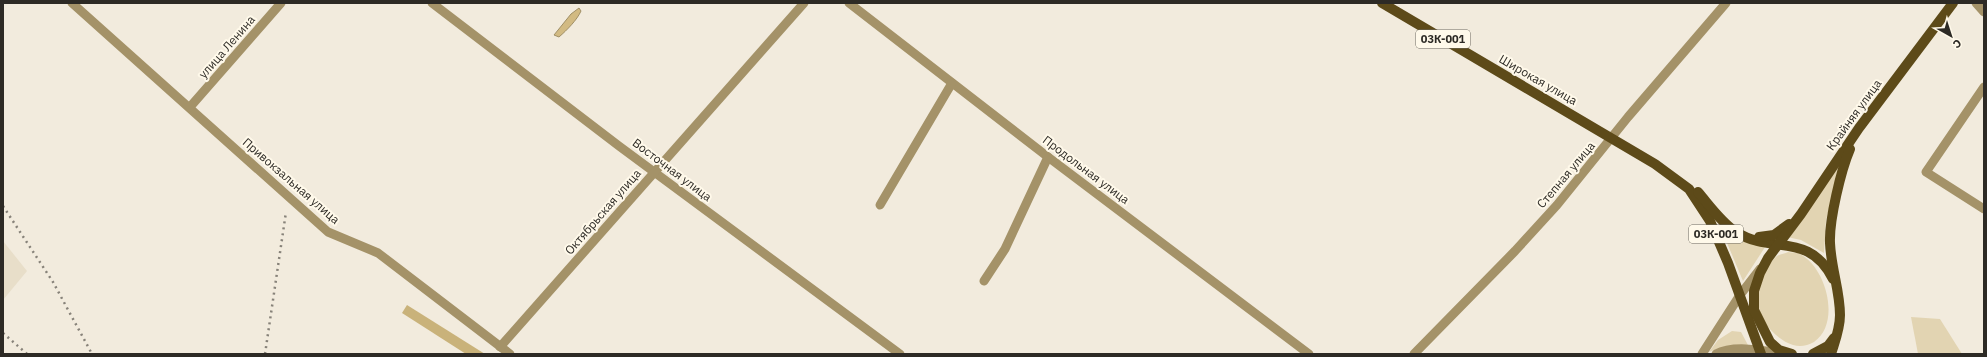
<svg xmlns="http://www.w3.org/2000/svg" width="1987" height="357" viewBox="0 0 1987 357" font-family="'IBM Plex Sans',sans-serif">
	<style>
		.built { fill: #e8dec9 }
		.green { fill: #e2d4b2 }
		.forest { fill: #c9b27a }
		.water { fill: #d2ba82; stroke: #a08f66 }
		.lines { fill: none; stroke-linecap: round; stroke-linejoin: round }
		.minor { stroke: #a49268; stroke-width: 9 }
		.major { stroke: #5d4a19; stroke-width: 10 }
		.rail { stroke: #878279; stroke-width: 2.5; stroke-dasharray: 2 4; stroke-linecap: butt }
		.labels { text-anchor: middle; stroke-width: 4; stroke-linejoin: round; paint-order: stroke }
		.shield { fill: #fff9ea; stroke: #6c6860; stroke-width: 1 }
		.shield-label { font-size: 11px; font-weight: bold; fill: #2d2a25 }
		.street-label { font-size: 12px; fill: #2d2a25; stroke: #fff9ea }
	</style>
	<rect width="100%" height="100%" fill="#f2ebdd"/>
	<polygon class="built" points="3,241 27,271 3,300"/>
	<g class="green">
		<polygon points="1843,156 1826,220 1824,253 1801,240 1787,237"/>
		<path d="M1722 231C1737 240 1749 245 1767 244L1743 281Z"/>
		<path d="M1788 252C1792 253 1797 252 1800 254 1827 268 1841 324 1814 342 1807 346 1800 347 1793 345 1781 341 1770 331 1763 320 1753 301 1759 270 1777 256 1780 254 1785 254 1788 252Z"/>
		<polygon points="1911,317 1940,319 1962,354 1918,354"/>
		<polygon points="1732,331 1741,332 1749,347 1717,349 1709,352 1718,340"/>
	</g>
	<polygon class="forest" points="407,305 485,354 466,354 402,313"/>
	<path class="water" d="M579 8 581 11C577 20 567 30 559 37L554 35 571 14Z"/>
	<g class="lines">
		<g class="minor">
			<polyline points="72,3 328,232 378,253 510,354"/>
			<polyline points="432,3 619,146 900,354"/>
			<polyline points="849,3 1048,157 1309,354"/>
			<polyline points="1976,3 1984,12"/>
			<polyline points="1984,87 1926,172 1984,209"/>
			<polyline points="190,107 281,3"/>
			<polyline points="880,205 952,83"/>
			<polyline points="984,281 1005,249 1048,157"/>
			<polyline points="500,347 804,3"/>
			<polyline points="1414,354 1515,251 1557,205 1628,117 1726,3"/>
			<polyline points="1702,354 1740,295 1760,269"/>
			<path d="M1716 354C1734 344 1766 351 1786 354"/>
		</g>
		<g class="major">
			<polyline points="1382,3 1655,164 1689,189 1710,221 1728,263 1761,354"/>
			<path d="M1698 192C1710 206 1721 222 1736 232 1772 255 1809 231 1833 279"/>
			<polyline points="1759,237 1774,235 1789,224"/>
			<polyline points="1792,354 1779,350 1770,342 1754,310 1754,291 1760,273 1768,258 1801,214 1859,128 1953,3"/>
			<polyline points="1813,354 1828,346 1834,338"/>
			<path d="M1831 354C1835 341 1840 329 1840 315 1840 291 1831 268 1830 243 1829 220 1841 170 1850 149"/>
		</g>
		<g class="rail">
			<polyline points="3,206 53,282 92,354"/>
			<polyline points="3,333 27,354"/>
			<polyline points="265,354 286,212"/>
		</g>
	</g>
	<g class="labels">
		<g class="shield">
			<rect x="1416" y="30" width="54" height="18" rx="3"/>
			<rect x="1689" y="225" width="54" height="18" rx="3"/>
		</g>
		<g class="shield-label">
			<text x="1443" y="43">03К-001</text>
			<text x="1716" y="238">03К-001</text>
		</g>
		<g class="street-label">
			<text transform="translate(227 47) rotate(-49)" y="4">улица Ленина</text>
			<text transform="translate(1538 80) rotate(30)" y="4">Широкая улица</text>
			<text transform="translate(1854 115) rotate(-54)" y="4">Крайняя улица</text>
			<text transform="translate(672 170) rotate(37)" y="4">Восточная улица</text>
			<text transform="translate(1086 170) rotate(37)" y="4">Продольная улица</text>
			<text transform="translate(1566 175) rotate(-50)" y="4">Степная улица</text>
			<text transform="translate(291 181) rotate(41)" y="4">Привокзальная улица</text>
			<text transform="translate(603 212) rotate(-49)" y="4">Октябрьская улица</text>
		</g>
	</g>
	<rect width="1987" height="357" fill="none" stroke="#2d2a25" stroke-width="8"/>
	<g transform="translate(1951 36) rotate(141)" stroke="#fff9ea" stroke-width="3" paint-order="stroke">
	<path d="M0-3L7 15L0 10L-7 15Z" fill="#2d2a25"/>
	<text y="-6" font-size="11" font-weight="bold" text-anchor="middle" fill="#2d2a25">С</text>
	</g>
</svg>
